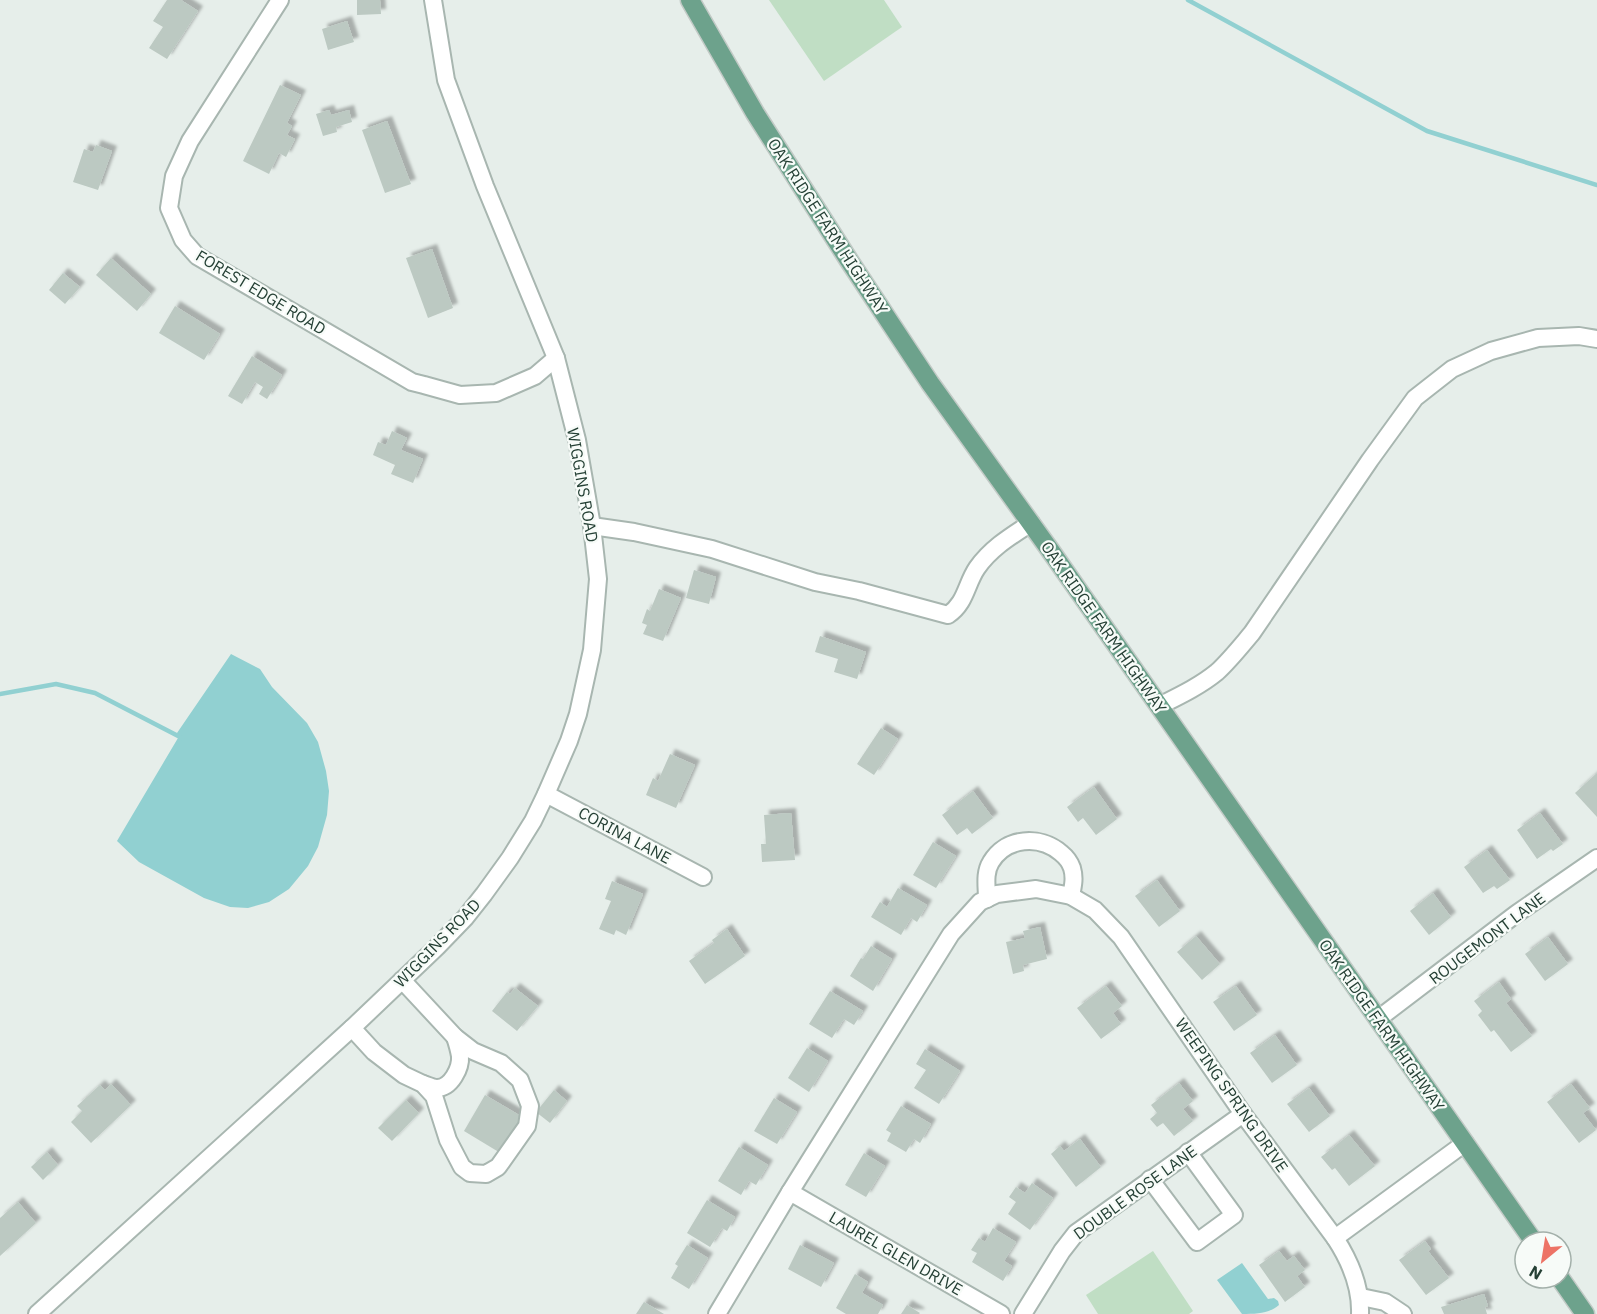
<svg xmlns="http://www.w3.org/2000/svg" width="1597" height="1314" viewBox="0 0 1597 1314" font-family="'IBM Plex Sans',sans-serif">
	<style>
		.green { fill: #c0dec4 }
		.water { fill: #91d0d1 }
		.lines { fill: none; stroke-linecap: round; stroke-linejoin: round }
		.stream { stroke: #91d0d1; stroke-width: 4.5 }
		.building { fill: #bcc9c2; filter: url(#shadow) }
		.minor-casing { stroke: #a8b6b0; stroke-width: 20 }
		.major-casing { stroke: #c2cac6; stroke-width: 21 }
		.minor { stroke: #fff; stroke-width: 16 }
		.major { stroke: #6da28c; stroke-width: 18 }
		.labels { text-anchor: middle; stroke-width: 4.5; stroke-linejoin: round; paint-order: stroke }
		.street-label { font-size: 16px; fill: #254035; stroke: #f7fbf8 }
	</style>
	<defs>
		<filter id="shadow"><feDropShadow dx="5" dy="-5" stdDeviation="1.5" flood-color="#0004"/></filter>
	</defs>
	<rect width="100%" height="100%" fill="#e6eeea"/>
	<g class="green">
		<polygon points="769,0 884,0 902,27 824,81"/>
		<polygon points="1153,1251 1193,1311 1189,1314 1098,1314 1086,1295"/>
	</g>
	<g class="water">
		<polygon points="231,654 260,669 272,687 307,723 318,742 326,771 329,791 327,815 318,847 308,866 289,889 269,902 248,908 230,907 204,898 139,862 117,841 178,738 177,733"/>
		<path d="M1242 1263 1268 1299 1274 1298 1278 1301 1279 1305C1268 1314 1257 1314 1242 1314L1217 1280Z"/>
	</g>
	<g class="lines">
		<g class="stream">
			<polyline points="1188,0 1427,131 1597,185"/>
			<polyline points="0,694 56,684 95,693 182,738"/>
		</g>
	</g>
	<g class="building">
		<polygon points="167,0 181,0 198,11 167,59 149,48 163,27 153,21"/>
		<polygon points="357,0 380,0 381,14 357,15"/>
		<polygon points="347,21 354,42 328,50 322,29"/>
		<polygon points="280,85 301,95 287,123 292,126 287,135 295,139 286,157 279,153 269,174 243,161"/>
		<polygon points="329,110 331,115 349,110 352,122 336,127 337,132 323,136 316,114"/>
		<polygon points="387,121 411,184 385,193 362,130"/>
		<polygon points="96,145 112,151 98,190 73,182 84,149 93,152"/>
		<polygon points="432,249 453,308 428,318 406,258"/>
		<polygon points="111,258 151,294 137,311 96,275"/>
		<polygon points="63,273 80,287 65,304 49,290"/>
		<polygon points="175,306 220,334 204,360 159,333"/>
		<polygon points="252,356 282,375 267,399 259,394 263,387 255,382 242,404 228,396"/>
		<polygon points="392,431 407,438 401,450 423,459 413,483 391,474 395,465 373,455 378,442 386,445"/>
		<polygon points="694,570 716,577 709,604 686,598"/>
		<polygon points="659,589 681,598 663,641 643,634 647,625 642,623 647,609 650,611"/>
		<polygon points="820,636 866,652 857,679 834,672 838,659 815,652"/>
		<polygon points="881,728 898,739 874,775 857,764"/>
		<polygon points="670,754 695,765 676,808 646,795 653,778 658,781"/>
		<polygon points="1597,773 1597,817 1575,793"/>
		<polygon points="1094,787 1117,819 1096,835 1083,818 1078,822 1067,807"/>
		<polygon points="973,791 993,818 972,834 967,828 957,835 942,815"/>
		<polygon points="791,813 795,860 762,862 761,844 766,844 764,815"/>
		<polygon points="1540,813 1563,844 1553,851 1551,849 1537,859 1517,830"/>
		<polygon points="933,842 956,856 936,888 913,875"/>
		<polygon points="1487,850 1510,880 1497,889 1494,886 1483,893 1464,867"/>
		<polygon points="1157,880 1180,911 1159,927 1135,896"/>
		<polygon points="612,881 643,894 626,935 616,930 614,935 599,929 611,901 605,899"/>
		<polygon points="898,888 927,905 917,922 911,918 901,935 871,917 880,902 887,907"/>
		<polygon points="1433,893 1451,917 1429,935 1410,911"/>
		<polygon points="1040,927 1047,959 1023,965 1024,971 1013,974 1006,942 1025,938 1023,931"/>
		<polygon points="727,929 745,956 705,984 689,961 714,943 712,940"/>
		<polygon points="1196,936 1220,964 1202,980 1177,952"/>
		<polygon points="1548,937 1568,964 1545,981 1525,954"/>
		<polygon points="871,946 892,959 873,991 850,976 861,958 863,959"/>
		<polygon points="1499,982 1511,999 1506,1003 1532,1036 1511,1052 1494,1030 1491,1032 1478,1015 1482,1011 1474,1001"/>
		<polygon points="1106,986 1122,1006 1113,1013 1121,1024 1101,1039 1077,1008"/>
		<polygon points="1236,986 1257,1015 1234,1031 1213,1002"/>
		<polygon points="515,988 538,1006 517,1031 492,1011 507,992 510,994"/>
		<polygon points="830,991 863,1011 854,1025 844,1019 832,1038 809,1024"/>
		<polygon points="1275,1035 1297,1065 1272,1083 1250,1053"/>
		<polygon points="807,1048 828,1061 809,1092 788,1078"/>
		<polygon points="925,1049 960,1071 939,1104 914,1088 926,1070 916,1064"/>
		<polygon points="1179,1083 1193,1101 1183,1109 1193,1121 1174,1136 1163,1123 1157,1127 1150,1119 1157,1113 1151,1105"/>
		<polygon points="111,1084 131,1105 91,1143 71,1122 82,1111 77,1106 100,1085 105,1090"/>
		<polygon points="1571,1084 1590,1108 1583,1113 1596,1130 1579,1143 1547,1102"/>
		<polygon points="1309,1088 1330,1116 1309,1132 1287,1104"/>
		<polygon points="554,1090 567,1101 550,1123 536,1112"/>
		<polygon points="485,1095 524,1118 502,1154 464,1131"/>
		<polygon points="774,1098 797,1112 777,1144 754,1131"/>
		<polygon points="406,1100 419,1113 392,1141 378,1128"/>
		<polygon points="901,1106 931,1124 920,1143 914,1139 906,1152 887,1141 891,1133 886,1130"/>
		<polygon points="1349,1135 1375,1166 1349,1186 1335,1168 1332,1170 1321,1157"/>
		<polygon points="1080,1139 1101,1167 1076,1187 1051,1154 1060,1146 1064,1151"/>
		<polygon points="739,1147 768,1165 756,1185 749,1181 741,1195 718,1181"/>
		<polygon points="47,1152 58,1165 43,1180 31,1167"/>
		<polygon points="864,1153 885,1166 866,1197 845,1185"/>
		<polygon points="1032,1183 1053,1198 1030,1230 1008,1214 1016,1202 1009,1197 1016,1187 1025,1193"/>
		<polygon points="707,1200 735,1217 727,1231 722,1228 710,1247 687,1233"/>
		<polygon points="18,1202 36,1223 0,1256 0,1218"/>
		<polygon points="993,1228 1016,1242 1004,1261 1012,1266 1003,1281 972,1262 977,1253 971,1250 979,1238 985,1242"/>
		<polygon points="1425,1241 1431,1249 1428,1251 1449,1278 1426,1295 1399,1260"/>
		<polygon points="687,1245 708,1258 689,1289 671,1278 678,1266 675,1264"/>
		<polygon points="800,1245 834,1263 821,1287 788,1269"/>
		<polygon points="1279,1251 1287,1261 1294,1256 1305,1270 1297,1276 1305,1287 1285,1302 1259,1265"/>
		<polygon points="855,1274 868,1282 862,1293 883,1305 878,1314 846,1314 836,1308"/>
		<polygon points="1484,1294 1488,1306 1485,1307 1487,1314 1444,1314 1441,1307"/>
		<polygon points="644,1302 664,1314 636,1314"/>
		<polygon points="907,1305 920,1313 919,1314 901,1314"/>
	</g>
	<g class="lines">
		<g class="minor-casing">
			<g id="minor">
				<polyline points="280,0 190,141 174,176 169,208 183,240 197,256 412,382 424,385 460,395 496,393 535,376 556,358"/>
				<path d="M592 526 634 532 712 549 815 582 859 591 948 615C966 603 966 584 977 568 991 548 1011 536 1031 523"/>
				<path d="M1159 706C1179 696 1200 686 1217 672 1230 660 1241 646 1252 633L1370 460 1415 398 1452 369 1491 351 1538 338 1579 336 1597 339"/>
				<polyline points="546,794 703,877"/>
				<path d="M987 899C987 887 984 873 991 862 1006 837 1040 835 1061 853 1066 857 1070 862 1072 868 1075 878 1073 886 1071 896"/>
				<polyline points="1378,1019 1516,914 1597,858"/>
				<polyline points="352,1028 374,1052 404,1075 423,1084 434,1096 448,1140 462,1167 470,1173 486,1174 498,1167 527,1126 530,1106 520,1080 501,1063 473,1051 455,1037 402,980"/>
				<path d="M423 1084C427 1085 432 1088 437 1088 451 1088 461 1068 460 1056 459 1050 457 1043 455 1037"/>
				<polyline points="1150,1179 1197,1242 1234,1215 1188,1152"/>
				<polyline points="790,1192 1001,1314"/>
				<polyline points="1335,1238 1465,1143"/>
				<polyline points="1361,1297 1385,1302 1403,1314"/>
				<polyline points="37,1314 352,1028 437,947 465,918 484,894 510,858 533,821 546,794 569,741 578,714 592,650 598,579 592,526 577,440 556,358 485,186 446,80 433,0"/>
				<path d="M717 1314 790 1192 951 934 980 902 997 894 1036 889 1071 896 1095 910 1121 937 1243 1114 1335 1238C1350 1261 1361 1286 1360 1314"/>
				<polyline points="1023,1314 1062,1251 1076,1233 1243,1114"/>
			</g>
		</g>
		<g class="major-casing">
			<g id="major">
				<polyline points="690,0 755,113 848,259 930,383 1050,550 1534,1242"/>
				<polyline points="1560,1278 1585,1314"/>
			</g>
		</g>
		<use href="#minor" class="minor"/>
		<use href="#major" class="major"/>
	</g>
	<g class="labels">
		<g class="street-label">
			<text transform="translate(828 226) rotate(57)" y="6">OAK RIDGE FARM HIGHWAY</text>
			<text transform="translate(261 292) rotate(31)" y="6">FOREST EDGE ROAD</text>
			<text transform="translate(583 485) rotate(80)" y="6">WIGGINS ROAD</text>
			<text transform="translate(1104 627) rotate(55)" y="6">OAK RIDGE FARM HIGHWAY</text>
			<text transform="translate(625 835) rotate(28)" y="6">CORINA LANE</text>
			<text transform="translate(1487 938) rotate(-37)" y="6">ROUGEMONT LANE</text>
			<text transform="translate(437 943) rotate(-46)" y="6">WIGGINS ROAD</text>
			<text transform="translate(1382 1025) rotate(55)" y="6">OAK RIDGE FARM HIGHWAY</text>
			<text transform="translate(1232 1095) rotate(55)" y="6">WEEPING SPRING DRIVE</text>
			<text transform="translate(1135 1192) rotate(-36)" y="6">DOUBLE ROSE LANE</text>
			<text transform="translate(896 1253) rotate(30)" y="6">LAUREL GLEN DRIVE</text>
		</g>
	</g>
	<g transform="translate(1543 1260) rotate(210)"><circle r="28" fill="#f7fbf8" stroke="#a3b0aa" stroke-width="1.5"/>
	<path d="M0-4.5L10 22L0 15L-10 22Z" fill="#ed7366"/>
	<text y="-9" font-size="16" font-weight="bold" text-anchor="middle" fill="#254035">N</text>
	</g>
</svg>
